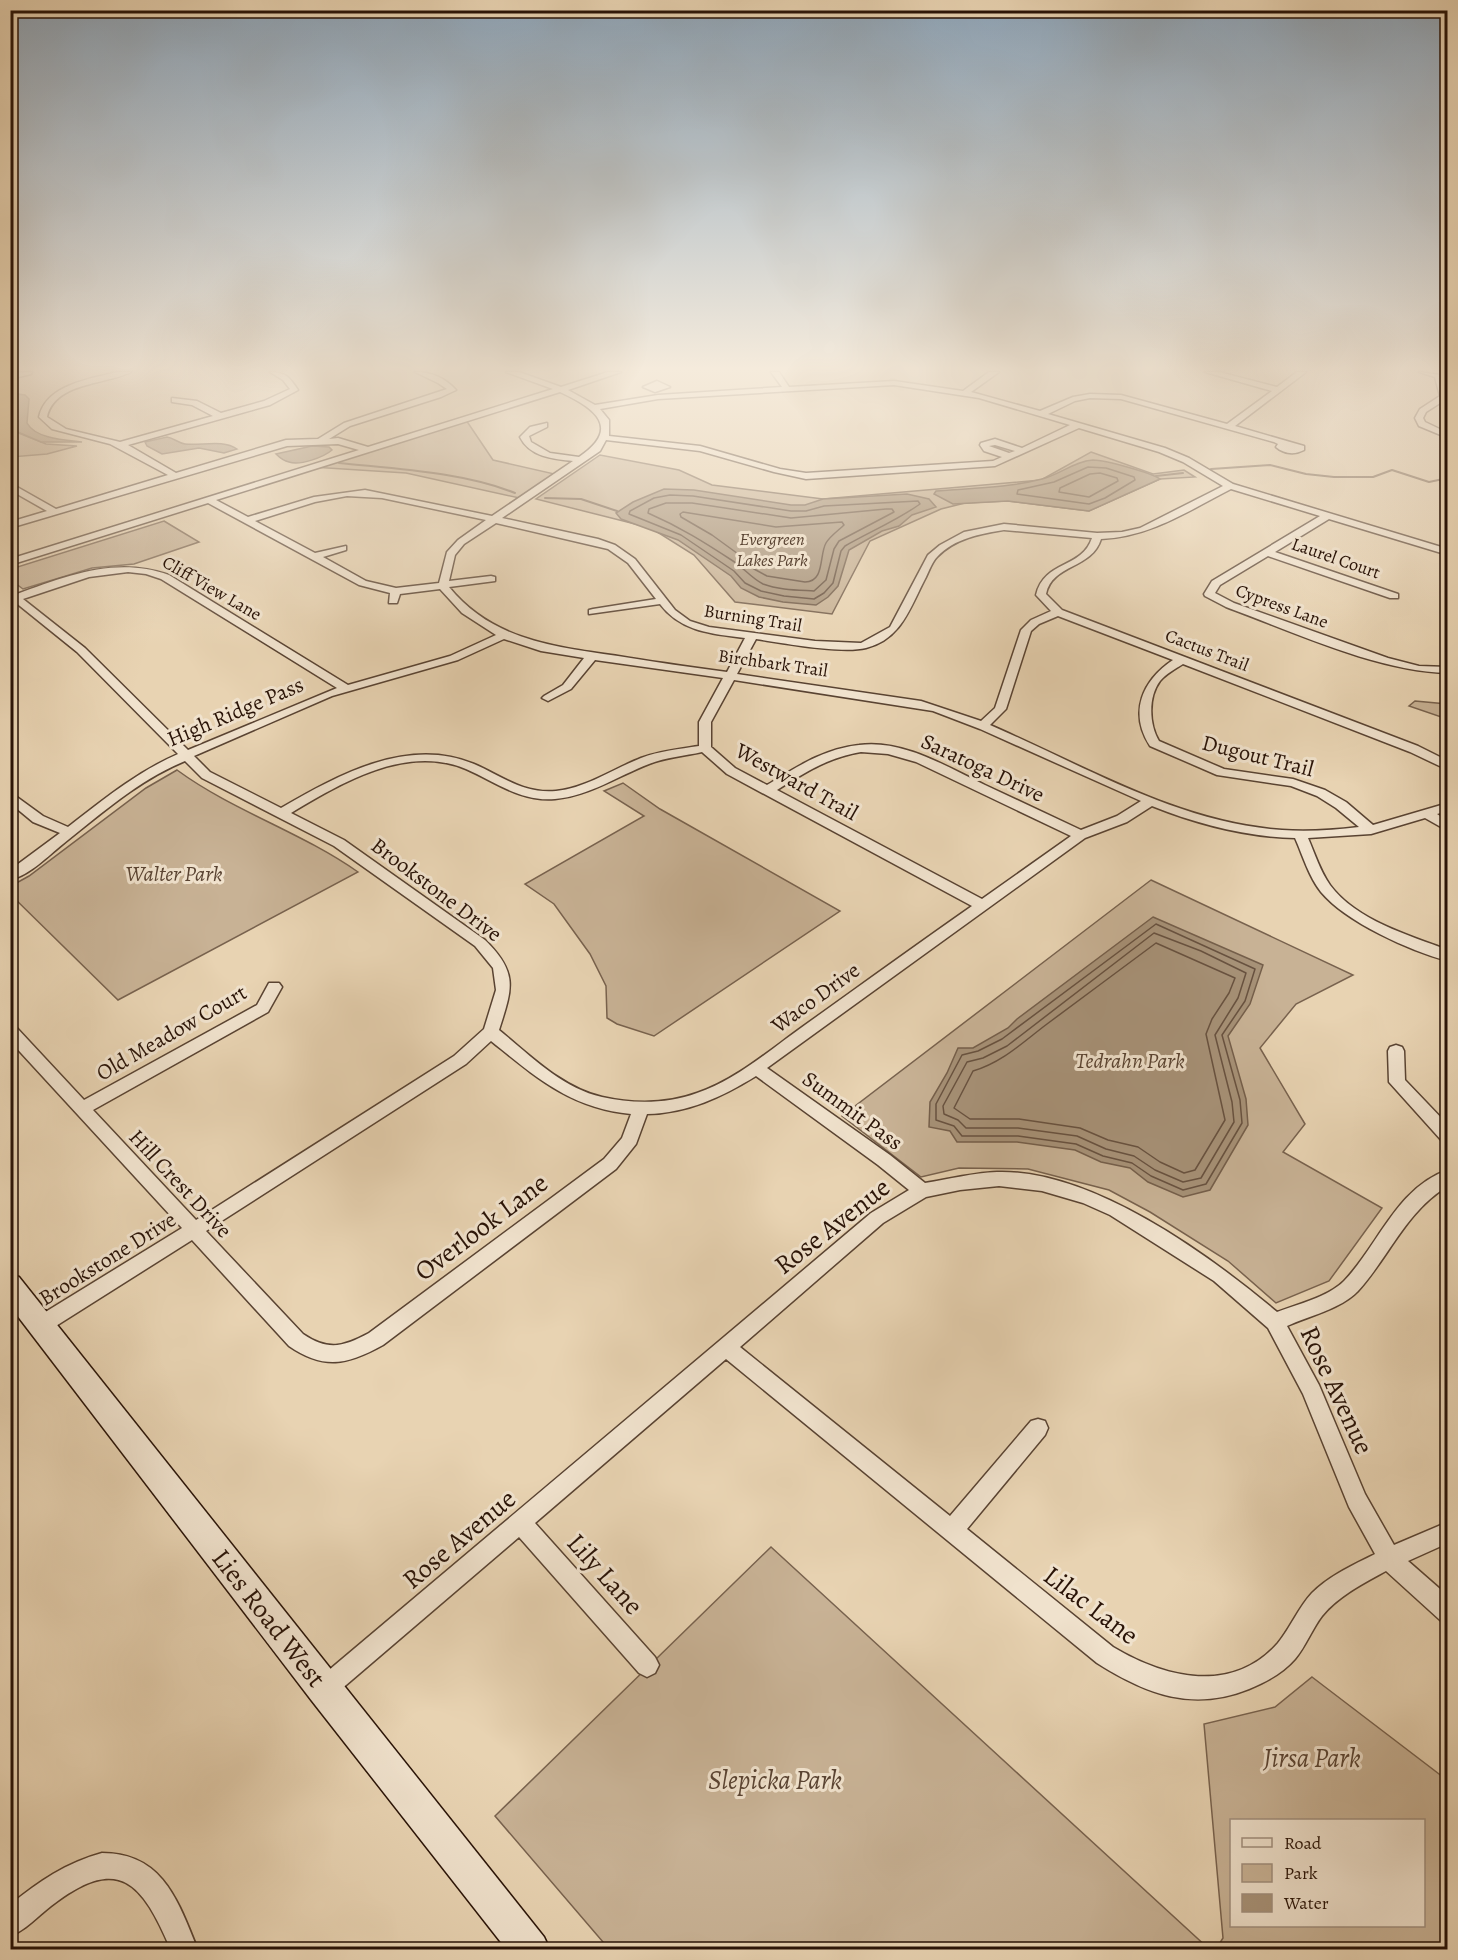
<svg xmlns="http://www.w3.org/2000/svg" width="1458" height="1960" viewBox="0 0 1458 1960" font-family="Alegreya,serif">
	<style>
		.green { fill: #c8b295; stroke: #78624e; stroke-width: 1.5; fill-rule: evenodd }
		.water { fill: #a79278; stroke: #755f4b; stroke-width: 1.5 }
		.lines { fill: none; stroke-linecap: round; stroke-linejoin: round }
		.shore { stroke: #685240; stroke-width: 1.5 }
		.stream { stroke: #755f4b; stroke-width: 2 }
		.street-casing { stroke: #594332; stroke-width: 3 }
		.secondary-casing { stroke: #291307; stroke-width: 3 }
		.street { fill: #f0e2cd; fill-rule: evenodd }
		.secondary { fill: #f0e2cd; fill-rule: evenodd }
		.labels { text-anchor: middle; stroke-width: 6; stroke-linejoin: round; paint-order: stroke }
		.far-park-label { font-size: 18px; font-style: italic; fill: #594332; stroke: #f0e2cd }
		.far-street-label { font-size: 18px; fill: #291307; stroke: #f0e2cd }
		.street-label { font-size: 22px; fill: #291307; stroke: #f0e2cd }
		.park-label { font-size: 22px; font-style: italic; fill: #594332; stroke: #f0e2cd }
		.near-street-label { font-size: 27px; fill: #291307; stroke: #f0e2cd }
		.near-park-label { font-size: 27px; font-style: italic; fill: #594332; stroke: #f0e2cd }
	</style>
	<rect width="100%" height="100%" fill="#e8d3b2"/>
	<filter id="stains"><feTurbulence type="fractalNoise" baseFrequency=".00333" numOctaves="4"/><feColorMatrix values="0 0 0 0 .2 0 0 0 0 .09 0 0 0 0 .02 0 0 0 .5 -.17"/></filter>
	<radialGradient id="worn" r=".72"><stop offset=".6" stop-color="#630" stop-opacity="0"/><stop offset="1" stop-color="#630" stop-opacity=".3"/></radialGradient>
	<g class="green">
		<polygon points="466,420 493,460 559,475 524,499 406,473 312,467"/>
		<polygon points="11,430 46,444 77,446 47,454 11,457"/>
		<polygon points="1091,452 1153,474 1184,470 1195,477 1160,479 1089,511 1007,501 965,503 941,509 870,541 832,614 735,602 694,555 651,528 536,499 600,455 679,470 712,485 823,499 1041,480"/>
		<polygon points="164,521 199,542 134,564 92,568 23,589 11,580 11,569"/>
		<polygon points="1415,701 1447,704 1447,719 1409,706"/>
		<path d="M177 770C233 811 301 832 358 872L118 1000 11 895V886L29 876 146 788Z"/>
		<polygon points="623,783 660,809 840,911 654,1036 617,1024 607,1018 606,986 590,954 554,904 525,884 644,816 604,791"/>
		<polygon points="1151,880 1353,975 1296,1004 1260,1048 1305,1124 1283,1152 1382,1208 1329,1281 1276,1303 1228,1261 1150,1212 1109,1190 1028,1169 959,1168 921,1177 842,1116"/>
		<polygon points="771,1547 1209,1949 609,1949 495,1816"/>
		<path d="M1312 1677 1447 1780V1949H1216L1223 1938 1204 1724 1275 1707ZM1232 1820H1424V1926H1232Z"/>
	</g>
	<g class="water">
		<path d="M10 393 25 395 29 399 27 423C36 439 65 440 82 442H41L11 429Z"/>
		<path d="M167 437C174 438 178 443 185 444 201 446 223 439 237 449L224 453 199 448 162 454 147 446 145 442Z"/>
		<path d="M312 446 329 447 332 450C324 457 300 466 289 462 284 461 279 457 276 454Z"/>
		<path d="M1093 460C1105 460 1152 473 1160 479L1089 511 1008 501 953 504 934 494 936 491C972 488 1007 488 1042 479 1059 475 1075 461 1093 460Z"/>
		<polygon points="664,489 694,490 791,505 805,505 823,499 907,494 929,499 936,507 912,515 899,526 882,531 849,550 838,586 828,597 816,605 783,602 759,597 741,588 731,576 678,540 621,519 616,513 633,502"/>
		<polygon points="1153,917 1263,965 1250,1004 1228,1036 1246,1099 1248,1125 1210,1190 1183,1197 1148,1182 1130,1168 1101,1162 1075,1150 1017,1142 957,1142 950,1131 929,1127 930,1102 947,1073 958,1048 973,1048 1008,1028 1017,1019"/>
	</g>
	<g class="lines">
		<g class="shore">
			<polygon points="1088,467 1106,468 1134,477 1135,480 1105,498 1089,504 1017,494 1018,490 1054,482"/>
			<polygon points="1100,473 1117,478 1118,481 1089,497 1059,492 1060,488 1090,474"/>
			<path d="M670 495 693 496 791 511H806L824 506 918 501 920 504C896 521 871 531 845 546L841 551 833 583 824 593 814 599 784 596 761 591 745 583 734 571 681 535 629 514 630 511 654 498Z"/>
			<path d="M666 503H692L791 518 886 509H892L894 512 839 541 834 549 826 580 814 591C797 590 779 590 763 584 751 578 744 568 733 561 704 542 680 527 648 513L649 509Z"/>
			<path d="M683 512 776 527 842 522 844 525C839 530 830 536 826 543 819 555 825 582 805 582L767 576 754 569 745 559 712 535 681 517 680 514Z"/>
			<polygon points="1156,924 1255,969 1245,1001 1222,1035 1240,1100 1242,1123 1206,1184 1183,1190 1151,1176 1132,1163 1103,1156 1076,1144 1018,1136 962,1136 954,1126 936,1120 936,1104 962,1055 978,1051 1002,1039"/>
			<polygon points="1154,933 1201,951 1246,973 1238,998 1215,1035 1232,1102 1234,1122 1201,1178 1183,1182 1155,1170 1134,1156 1106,1149 1077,1136 1018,1128 966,1128 958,1120 944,1114 943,1106 967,1062 983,1058 1007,1046"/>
			<path d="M1156 943 1235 978 1229 993 1212 1019 1206 1034 1225 1120 1195 1170 1184 1173 1160 1162 1138 1147 1108 1140 1080 1128 1019 1119H970L954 1108 973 1071C1003 1062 1023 1042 1047 1024 1083 997 1120 970 1156 943Z"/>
		</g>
		<g class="stream">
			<path d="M339 463C396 469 462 472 515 493"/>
			<polyline points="1211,469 1270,465 1306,474 1334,477 1373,477 1392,470 1429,482 1448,478"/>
			<polyline points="1156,476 1183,473"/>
			<polyline points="545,498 581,499 617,511"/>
		</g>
		<g class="street-casing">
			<g id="street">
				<path d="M117 372H131C105 385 55 382 47 417L66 429 120 442 213 416 192 405 172 402V398L197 401 221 413 264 401 290 389 283 380 270 372C286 372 290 378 298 390L270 405 128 445 176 473 286 440 318 439 344 423 447 389 438 383 415 372C432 372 445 378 456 390L441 397 350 426 329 439 338 438 368 447 553 389 506 372H519L561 387 608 372H621L568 390 595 405 658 395 782 387 771 372H779L789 387 894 381 963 391 989 372H999L971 392 1040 411 1073 397 1090 394 1121 395 1227 424 1272 391 1205 372H1219L1277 387 1297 372H1306L1235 426 1304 446V450C1295 455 1284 454 1276 447L1278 444 1274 442 1121 399 1090 398 1075 401 1048 414 1165 448 1189 458 1233 484 1448 549V555L1329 519 1275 552 1398 594V598H1390L1268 556 1220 585 1215 593 1234 603 1388 658 1419 666 1448 667V673C1376 671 1294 632 1226 607L1205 596 1204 594 1212 581 1320 516 1231 489C1188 511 1150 537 1101 539 1092 569 1052 564 1046 594L1062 610 1418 746 1448 761V770L1410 752 1183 664C1175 669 1166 674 1160 681 1148 697 1149 724 1159 741L1224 769 1293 779 1325 790 1346 802 1373 825 1448 803V811L1437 814 1448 821V831L1425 818 1371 834 1308 838C1315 854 1320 871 1330 885 1356 920 1408 935 1448 950V961C1410 951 1346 922 1321 892 1309 877 1303 856 1295 838 1247 837 1197 824 1152 806L1127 822 1085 838 767 1068 890 1155 925 1183C949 1179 973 1173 997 1172 1091 1169 1208 1254 1277 1312 1298 1304 1328 1297 1344 1281 1378 1246 1397 1187 1448 1170V1186C1406 1211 1389 1257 1358 1291 1341 1309 1309 1316 1287 1326L1319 1385 1365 1494 1394 1545 1448 1522V1543L1408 1561 1448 1596V1623L1440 1620 1386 1571C1364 1583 1338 1596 1322 1616 1312 1629 1306 1646 1295 1659 1283 1673 1266 1682 1249 1689 1192 1712 1146 1694 1097 1663L726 1359 535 1523 655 1657 659 1665 655 1673 647 1677 639 1673 519 1537 332 1697 324 1701 316 1697 312 1689 316 1681 871 1213 909 1190 878 1165 756 1076C722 1097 688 1113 647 1114L636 1144 616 1169 383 1345C347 1365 324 1370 289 1346L192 1240 48 1331 41 1333 34 1331 31 1325 34 1319 182 1228 10 1041V1026L16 1027 84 1100 257 1005 269 983H279L282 987 268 1012 93 1110 196 1220 454 1056 484 1029 496 990 493 968 475 946 334 846 202 778 185 761C139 780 102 813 63 844 48 856 30 875 10 880V870L60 833 33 822 10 803V792L43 816 68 827C104 799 137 772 178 754L77 652 15 602 10 603V590L17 594C67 576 116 556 169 575L348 685 450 656 496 635 462 613 440 589 400 594 397 603H389L390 593 359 585 208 503 10 565V559L359 450 338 444 287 446 10 528V522L47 511 10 490V483L56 509 168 475 110 444 52 429 39 417C46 385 89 379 117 372ZM894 385 979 398 1070 425 1022 448 995 439 981 443 980 445 984 451 1002 457 993 461 806 473 780 469 700 446 609 436V420L600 409 658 399ZM560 392C595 408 622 428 579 457L550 453 531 442 529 436 547 427V423L530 427 520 437C530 457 553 459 573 461L492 516 365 490 314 497 248 517 216 500ZM1079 428 1159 452 1183 462 1223 486 1140 528 1122 532 1097 533 1004 524 964 532 940 545 928 555 890 627 861 643 815 641 709 627 690 621 675 610 635 559 615 545 598 539 502 518 600 451 606 440 700 451 774 472 806 479 995 466ZM995 445 1015 451 1009 453 989 446ZM347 496 382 498 486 520 458 540 447 552 439 583 396 588 366 581 323 557 346 550V546L315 553 255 521 315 502ZM496 523 608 549 628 563 656 599 593 609 589 610V614L660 604C681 632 713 634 745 638L727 672C690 667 654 662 618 656 554 647 492 640 449 587L495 581V577L491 576 449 581 455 555 464 544ZM1004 530 1092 538C1082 569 1044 560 1036 595L1051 611 1031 620 1021 630 995 708 981 721 921 701 737 674 756 639C782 643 842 654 866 648 902 639 910 607 926 577 929 571 932 562 937 557 955 538 980 534 1004 530ZM128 572 146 574 161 579 337 688 188 750 85 648 23 599 89 577ZM1058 616 1173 660C1143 680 1128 712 1150 746L1217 775 1291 786 1317 796 1336 808 1359 827C1334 830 1308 832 1282 830 1178 823 1083 765 990 725L1006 709 1031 631 1039 624ZM504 639 541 651 584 658 563 685 544 696 542 698 548 701 571 689 595 660 723 678 699 722V746C679 749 659 751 641 758 613 769 586 788 556 791 523 794 502 776 474 764 408 736 338 775 281 808L210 772 194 756 332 696 458 660ZM734 680 933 711 980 729 1141 801 1117 816 1081 830C1049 815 1017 800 985 785 947 767 903 739 859 745 823 749 797 767 767 785L735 768 711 747V722ZM702 752 727 774 972 906C916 945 861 985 805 1025 771 1049 736 1080 697 1093 667 1104 633 1104 602 1097 562 1088 530 1055 499 1030 512 989 519 973 485 940L344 840 291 813C341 783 406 744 466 769 496 782 520 802 555 799 589 796 618 776 649 764 666 757 685 756 702 752ZM861 752 888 754 916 762 1071 836 982 899 777 790C806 772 827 758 861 752ZM491 1041C536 1077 570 1108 631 1114L622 1138 604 1159 369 1333C343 1347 328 1351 303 1334L206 1231 466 1064ZM999 1186 1042 1191 1083 1203 1110 1215 1214 1281 1268 1328 1303 1394 1349 1507 1375 1554C1353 1565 1329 1576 1312 1593 1298 1608 1291 1627 1278 1643 1232 1695 1165 1678 1113 1647L967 1529 1045 1435 1048 1428 1045 1421 1038 1419 1031 1421 950 1516 740 1347 883 1223 926 1197 960 1190Z"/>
				<polygon points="1419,372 1448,376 1448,380 1444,379 1448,398 1426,412 1423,418 1425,422 1448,433 1448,438 1419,426 1415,418 1420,409 1440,396 1435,377"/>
				<polygon points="657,381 670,387 655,392 643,387"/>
				<polygon points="1396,1045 1402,1047 1404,1051 1405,1080 1448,1125 1448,1142 1442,1141 1389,1082 1388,1051 1390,1047"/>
				<path d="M102 1853C163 1853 178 1901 198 1950H171C142 1882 119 1853 51 1906 38 1916 26 1930 10 1936V1905C39 1881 66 1863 102 1853Z"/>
			</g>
		</g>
		<g class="secondary-casing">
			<g id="secondary">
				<polygon points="32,372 31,374 10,379 10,373"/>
				<polygon points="10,1274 19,1277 544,1937 550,1950 507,1950 312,1701 10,1306"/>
			</g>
		</g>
		<use href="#street" class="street"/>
		<use href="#secondary" class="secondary"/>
	</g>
	<linearGradient id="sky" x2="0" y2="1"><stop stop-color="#8ea6bb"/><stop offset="0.57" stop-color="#f5ebdc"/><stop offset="1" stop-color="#f5ebdc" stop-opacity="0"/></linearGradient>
	<rect width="1458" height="647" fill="url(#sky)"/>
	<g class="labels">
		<g class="far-park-label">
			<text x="772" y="545">Evergreen<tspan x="772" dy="21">Lakes Park</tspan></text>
		</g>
		<g class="far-street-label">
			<text transform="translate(1336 558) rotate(19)" y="6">Laurel Court</text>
			<text transform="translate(212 588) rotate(30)" y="6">Cliff View Lane</text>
			<text transform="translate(1282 606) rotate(20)" y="6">Cypress Lane</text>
			<text transform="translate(753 618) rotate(9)" y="6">Burning Trail</text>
			<text transform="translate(1207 650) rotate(21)" y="6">Cactus Trail</text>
			<text transform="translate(773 663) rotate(8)" y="6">Birchbark Trail</text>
		</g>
		<g class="street-label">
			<text transform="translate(235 711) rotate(-23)" y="8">High Ridge Pass</text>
			<text transform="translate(1258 755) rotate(14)" y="8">Dugout Trail</text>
			<text transform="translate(983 767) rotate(25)" y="8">Saratoga Drive</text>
			<text transform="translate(797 781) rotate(29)" y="8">Westward Trail</text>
			<text transform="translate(437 889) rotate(37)" y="8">Brookstone Drive</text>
			<text transform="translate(815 997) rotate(-36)" y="8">Waco Drive</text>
			<text transform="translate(171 1032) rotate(-30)" y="8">Old Meadow Court</text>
			<text transform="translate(853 1110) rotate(36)" y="8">Summit Pass</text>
			<text transform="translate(181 1183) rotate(47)" y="8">Hill Crest Drive</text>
			<text transform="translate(107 1258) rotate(-32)" y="8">Brookstone Drive</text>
		</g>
		<g class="park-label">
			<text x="174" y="881">Walter Park</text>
			<text x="1130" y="1068">Tedrahn Park</text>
		</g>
		<g class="near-street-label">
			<text transform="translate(832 1226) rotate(-38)" y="9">Rose Avenue</text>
			<text transform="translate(481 1227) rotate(-37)" y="9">Overlook Lane</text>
			<text transform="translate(1337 1390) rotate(65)" y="9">Rose Avenue</text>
			<text transform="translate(459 1539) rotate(-40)" y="9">Rose Avenue</text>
			<text transform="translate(605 1574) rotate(48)" y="9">Lily Lane</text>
			<text transform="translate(1091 1605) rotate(37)" y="9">Lilac Lane</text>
			<text transform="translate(269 1618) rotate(52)" y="9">Lies Road West</text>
		</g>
		<g class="near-park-label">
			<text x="1312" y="1767">Jirsa Park</text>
			<text x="775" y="1789">Slepicka Park</text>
		</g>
	</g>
	<rect width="1458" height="1960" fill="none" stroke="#e8d3b2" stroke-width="36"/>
	<rect x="12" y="12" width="1434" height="1936" fill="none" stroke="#291307" stroke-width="3"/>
	<rect x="18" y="18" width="1422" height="1924" fill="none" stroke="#291307" stroke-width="1.5"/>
	<rect x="1230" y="1819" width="195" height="108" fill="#f0e2cd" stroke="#a08f7e" stroke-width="1.5"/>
	<rect x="1242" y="1838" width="30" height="9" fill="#f0e2cd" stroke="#a08f7e" stroke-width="1.5"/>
	<text x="1284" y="1849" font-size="18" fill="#291307">Road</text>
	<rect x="1242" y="1864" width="30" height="18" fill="#c8b295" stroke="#a08f7e" stroke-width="1.5"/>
	<text x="1284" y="1879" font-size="18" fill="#291307">Park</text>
	<rect x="1242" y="1894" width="30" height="18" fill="#a79278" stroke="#a08f7e" stroke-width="1.5"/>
	<text x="1284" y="1909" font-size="18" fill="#291307">Water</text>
	<rect width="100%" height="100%" filter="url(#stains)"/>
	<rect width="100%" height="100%" fill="url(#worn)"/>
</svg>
